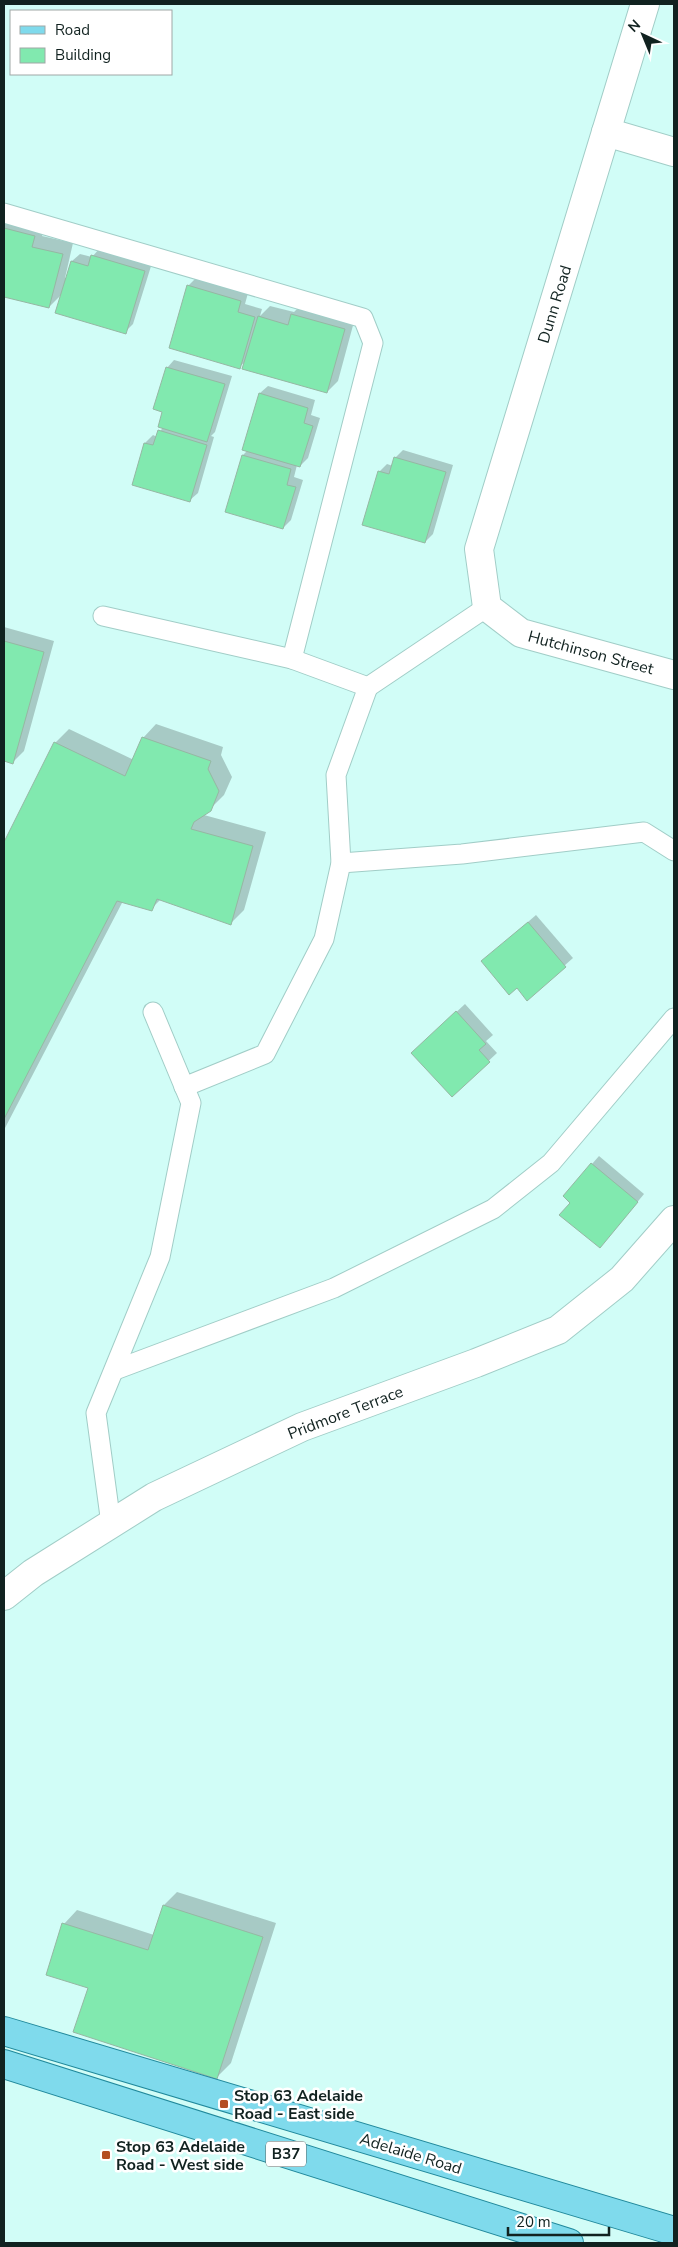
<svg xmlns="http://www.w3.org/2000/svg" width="678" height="2247" viewBox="0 0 678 2247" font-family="'Nunito Sans',sans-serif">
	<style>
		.shadow { fill: #0003 }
		.building { fill: #81e9af; stroke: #96b7a3 }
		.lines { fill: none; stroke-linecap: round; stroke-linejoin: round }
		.service-casing { stroke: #a1cdc7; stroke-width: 21 }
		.minor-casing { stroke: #a1cdc7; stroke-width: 30 }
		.primary-casing { stroke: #21899c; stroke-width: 30 }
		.service { stroke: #fff; stroke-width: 19 }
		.minor { stroke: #fff; stroke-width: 28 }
		.primary { stroke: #7fdaec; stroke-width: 28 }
		.poi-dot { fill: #b44e22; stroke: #fff; stroke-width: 2 }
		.labels { text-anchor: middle; stroke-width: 5; stroke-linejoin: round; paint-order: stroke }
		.shield { fill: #fff; stroke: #586463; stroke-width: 1 }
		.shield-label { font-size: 15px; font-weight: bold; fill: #112220 }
		.street-label { font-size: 16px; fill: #112220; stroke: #fff }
		.poi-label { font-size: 16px; font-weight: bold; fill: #112220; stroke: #fff; text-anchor: start }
	</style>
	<rect width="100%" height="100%" fill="#d1fdf7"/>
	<g class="shadow">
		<polygon points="4,215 45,225 42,236 73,243 65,278 67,278 72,261 80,254 92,257 100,248 152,263 133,324 125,332 62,294 49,307 4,295"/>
		<polygon points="196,278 248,293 245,304 262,309 260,316 270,306 294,312 303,303 355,318 338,381 327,392 246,361 239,367 188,286"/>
		<polygon points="174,360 232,376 215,432 211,436 214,437 198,493 190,500 133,484 145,443 153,435 157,437 163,427 167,368"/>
		<polygon points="268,386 315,400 311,415 320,418 308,458 300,466 297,465 294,477 303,480 291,520 283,528 226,511 243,455 247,451 260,393"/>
		<polygon points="403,450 453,465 433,534 425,542 379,472 387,464 393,466 395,458"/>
		<polygon points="4,627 54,641 24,751 13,762 4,760"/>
		<polygon points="156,724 223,747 221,755 232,777 224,795 204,815 266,832 244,910 230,924 161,899 151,909 123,901 4,1130 4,845 55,743 69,729 134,760 143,738"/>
		<polygon points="536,915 573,958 527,999 491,954"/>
		<polygon points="465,1004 493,1035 486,1041 497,1053 452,1095 421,1045"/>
		<polygon points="599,1156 644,1194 607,1239 572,1202 592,1164"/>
		<polygon points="177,1892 276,1923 231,2063 217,2077 64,1924 77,1910 154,1935 164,1905"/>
	</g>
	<g class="building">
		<polygon points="4,228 35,236 32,247 63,254 49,308 4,297"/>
		<polygon points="91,255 145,271 126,334 55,313 71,261 88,266"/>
		<polygon points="187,285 241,301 238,312 255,317 240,369 169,348"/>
		<polygon points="291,314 345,329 327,393 242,369 258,316 288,325"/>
		<polygon points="166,367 225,384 207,442 158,427 162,412 153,409"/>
		<polygon points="259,393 308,408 304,423 313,426 300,467 242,450"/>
		<polygon points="158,430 207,445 190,502 132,485 144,443 153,445"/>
		<polygon points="242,455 291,469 287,485 296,487 283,529 225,512"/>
		<polygon points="394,457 446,472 425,543 362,525 378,471 389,474"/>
		<polygon points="4,641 44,652 13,764 4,761"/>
		<polygon points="142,737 211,761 208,769 219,791 211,811 194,822 191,829 253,846 231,925 157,899 152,911 117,901 4,1119 4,842 54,742 125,776"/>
		<polygon points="528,922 566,967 527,1001 517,988 509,995 481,961"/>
		<polygon points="456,1011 486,1044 479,1050 490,1062 452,1097 411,1053"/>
		<polygon points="591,1163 638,1202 600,1248 559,1215 570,1203 563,1196"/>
		<polygon points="163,1905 263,1937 217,2079 73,2032 88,1988 46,1975 62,1923 148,1950"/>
	</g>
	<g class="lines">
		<g class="service-casing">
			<g id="service">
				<polyline points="4,213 363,318 373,343 292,659 103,616"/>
				<polyline points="292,659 368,687 487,607"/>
				<polyline points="341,863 462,854 644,832 674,851"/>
				<polyline points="184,1087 265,1054 324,939 341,863 336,775 368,687"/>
				<polyline points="115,1370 334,1288 493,1209 551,1163 674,1018"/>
				<polyline points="111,1524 96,1413 160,1257 191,1103 153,1012"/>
			</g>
		</g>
		<g class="minor-casing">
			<g id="minor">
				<polyline points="645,4 479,549 487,607 521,633 674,675"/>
				<polyline points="606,132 674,152"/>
				<polyline points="4,1596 33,1573 154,1497 302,1427 476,1363 558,1330 622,1279 674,1220"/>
			</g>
		</g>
		<g class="primary-casing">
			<g id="primary">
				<polyline points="4,2031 674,2231"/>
				<polyline points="4,2064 569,2243"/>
			</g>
		</g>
		<use href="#service" class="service"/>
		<use href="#minor" class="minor"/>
		<use href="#primary" class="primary"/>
	</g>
	<g class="poi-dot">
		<rect x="219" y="2099" width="10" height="10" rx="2.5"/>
		<rect x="101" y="2150" width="10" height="10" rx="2.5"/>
	</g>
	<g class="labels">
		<rect class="shield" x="266" y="2141.5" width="40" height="25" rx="4"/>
		<g class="shield-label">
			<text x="286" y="2159">B37</text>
		</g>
		<g class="street-label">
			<text transform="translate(554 304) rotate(-73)" y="6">Dunn Road</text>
			<text transform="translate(591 652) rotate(15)" y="6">Hutchinson Street</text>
			<text transform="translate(345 1412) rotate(-21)" y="6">Pridmore Terrace</text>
			<text transform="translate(411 2153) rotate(17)" y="6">Adelaide Road</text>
		</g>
		<g class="poi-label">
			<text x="234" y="2101">Stop 63 Adelaide<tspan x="234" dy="18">Road - East side</tspan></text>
			<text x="116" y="2152">Stop 63 Adelaide<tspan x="116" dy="18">Road - West side</tspan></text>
		</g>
	</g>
	<rect width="678" height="2247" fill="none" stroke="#112220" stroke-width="10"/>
	<rect x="10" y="10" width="162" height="65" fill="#ffffff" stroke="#a0a7a6"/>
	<rect x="20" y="26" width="25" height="8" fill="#7fdaec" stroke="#a0a7a6"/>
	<text x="55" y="35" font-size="15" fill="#112220">Road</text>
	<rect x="20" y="48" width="25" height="15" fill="#81e9af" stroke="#a0a7a6"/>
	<text x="55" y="60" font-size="15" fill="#112220">Building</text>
	<g transform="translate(643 35) rotate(316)" stroke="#ffffff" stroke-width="4" paint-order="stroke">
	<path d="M0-4L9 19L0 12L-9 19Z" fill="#112220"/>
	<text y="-8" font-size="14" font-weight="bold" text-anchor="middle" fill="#112220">N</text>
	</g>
	<path d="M508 2227v8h101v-8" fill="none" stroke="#112220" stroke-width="2.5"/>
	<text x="516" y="2227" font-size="15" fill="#112220" stroke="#ffffff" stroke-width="4" paint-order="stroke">20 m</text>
</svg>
